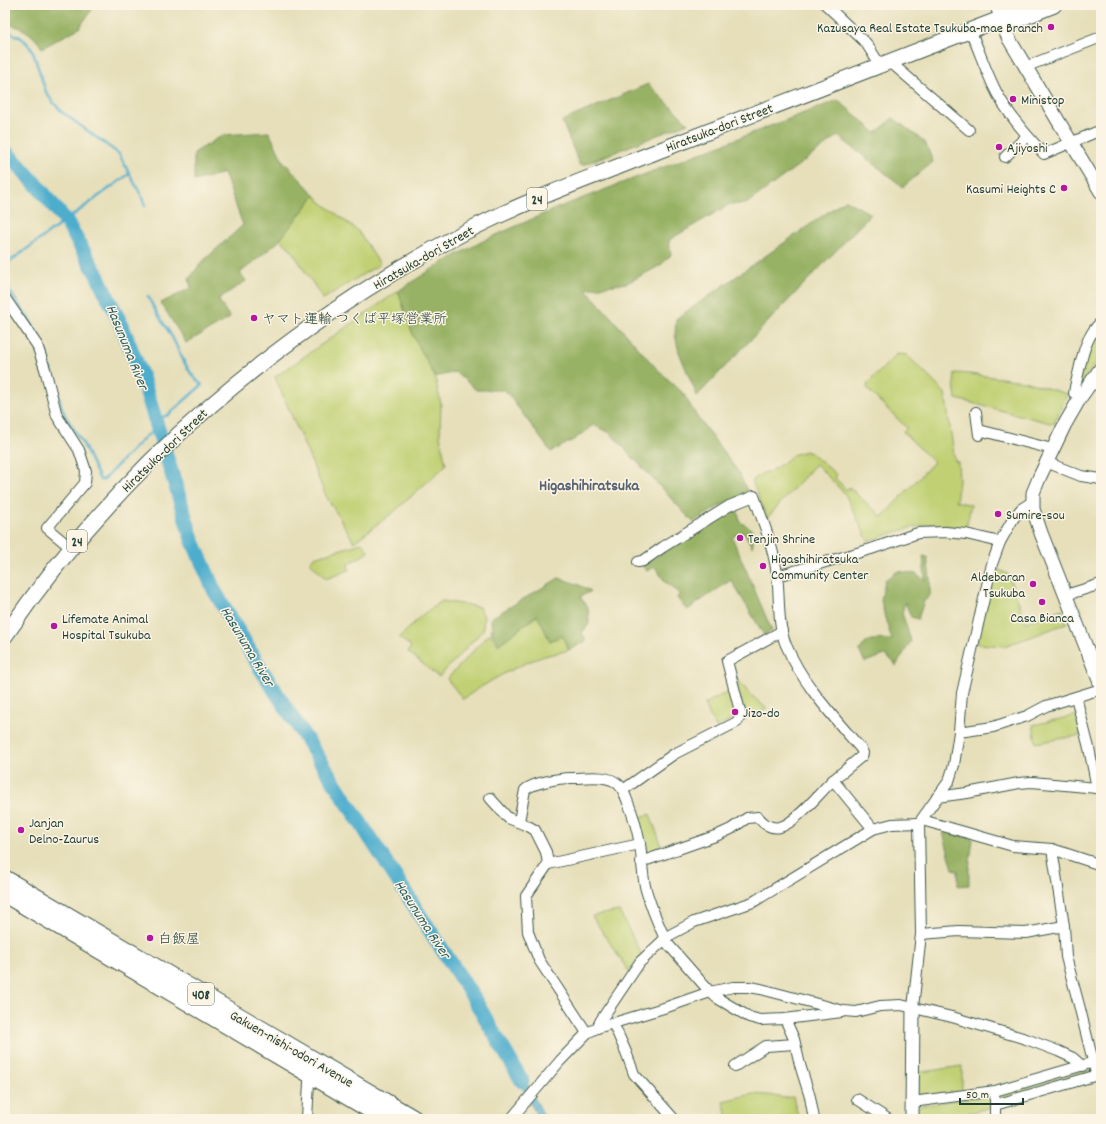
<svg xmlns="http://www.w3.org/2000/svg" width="1106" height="1124" viewBox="0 0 1106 1124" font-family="Dekko,'Klee One',sans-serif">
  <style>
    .green { fill: #c0d073; stroke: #708654 }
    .forest { fill: #98b265; stroke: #5c784c }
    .water { fill: #4eadcd; stroke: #367580 }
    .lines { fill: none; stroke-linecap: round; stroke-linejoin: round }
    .stream { stroke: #4eadcd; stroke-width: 2.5 }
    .river { stroke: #4eadcd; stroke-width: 15 }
    .street-casing { stroke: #3d5548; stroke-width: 12 }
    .secondary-casing { stroke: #3d5548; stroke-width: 15 }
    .primary-casing { stroke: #3d5548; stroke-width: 17 }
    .highway-casing { stroke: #3d5548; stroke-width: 19 }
    .street { stroke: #fff; stroke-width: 10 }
    .secondary { stroke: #fff; stroke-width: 13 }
    .primary { stroke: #fff; stroke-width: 15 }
    .highway { stroke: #fff; stroke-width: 17 }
    .poi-dot { fill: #b5179e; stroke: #fcf5e5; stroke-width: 1.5 }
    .labels { text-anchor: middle; stroke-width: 3; stroke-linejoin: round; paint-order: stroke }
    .shield { fill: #fcf5e5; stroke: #617469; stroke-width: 1 }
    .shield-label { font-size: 13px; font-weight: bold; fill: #1f3d34 }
    .poi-label { font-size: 14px; fill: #1f3d34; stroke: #fcf5e5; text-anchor: start }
    .street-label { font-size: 14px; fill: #1f3d34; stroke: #fcf5e5 }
    .water-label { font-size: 15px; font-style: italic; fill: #2d5f62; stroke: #fcf5e5 }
    .quarter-label { font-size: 16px; font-weight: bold; fill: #5a6572; stroke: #fcf5e5 }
  </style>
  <rect width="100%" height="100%" fill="#fcf5e5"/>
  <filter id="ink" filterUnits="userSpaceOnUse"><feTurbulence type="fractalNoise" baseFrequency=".025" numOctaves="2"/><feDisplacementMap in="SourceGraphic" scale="8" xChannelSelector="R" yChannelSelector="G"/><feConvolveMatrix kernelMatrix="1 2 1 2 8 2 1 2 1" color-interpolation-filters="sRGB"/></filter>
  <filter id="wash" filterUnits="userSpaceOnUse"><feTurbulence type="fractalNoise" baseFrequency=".012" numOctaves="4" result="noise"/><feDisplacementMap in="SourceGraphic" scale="16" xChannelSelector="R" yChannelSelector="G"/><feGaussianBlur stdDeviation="0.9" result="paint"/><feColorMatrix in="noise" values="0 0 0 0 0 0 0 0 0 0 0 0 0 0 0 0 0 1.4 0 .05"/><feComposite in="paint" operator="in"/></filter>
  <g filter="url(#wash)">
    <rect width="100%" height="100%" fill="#e6dfba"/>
    <g class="green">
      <polygon points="315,195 320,201 358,231 380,264 323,299 290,248 280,239"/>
      <polygon points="398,291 413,335 435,377 441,404 440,435 446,465 395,511 354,542 326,496 275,377"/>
      <polygon points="1101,325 1101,355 1077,389 1089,343"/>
      <path d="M897,354L907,355L945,393L955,461L958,462L959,481L956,501L971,505L966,529C957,528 949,526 941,525C916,523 892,534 868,541L845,494L816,464L767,518L752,481L763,473L771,471L787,460L792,455L806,451L811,453L837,475L835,478L847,490L849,487L882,517L934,462L903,432L907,428L870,392L867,387L868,383Z"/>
      <polygon points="955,373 970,374 1024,381 1067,394 1054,424 956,399 954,383"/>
      <polygon points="362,543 369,552 348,564 349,570 326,579 310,562 314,557"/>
      <polygon points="995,568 1008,574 1026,622 1062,609 1067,623 1031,637 1004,646 977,644"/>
      <polygon points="442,601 479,607 484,616 483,630 439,677 408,652 411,646 399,638 423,614"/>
      <path d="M538,615L550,641L562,636L569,650C558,653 546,655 536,659C510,669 486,683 463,699L447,679L490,633L498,645Z"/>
      <polygon points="736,677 748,692 767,709 744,719"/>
      <polygon points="732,690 738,716 716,728 704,704"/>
      <polygon points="1077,715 1082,735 1036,743 1033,725"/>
      <polygon points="650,814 663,850 649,856 646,842 642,843 637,818"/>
      <polygon points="619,911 642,955 629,972 592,916"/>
      <polygon points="962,1066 962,1091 921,1098 916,1094 916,1073"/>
      <polygon points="1087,1069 1089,1074 1000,1099 999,1097 1000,1094"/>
      <polygon points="753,1094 780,1096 781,1098 793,1097 799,1119 728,1119 723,1101"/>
      <polygon points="987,1095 991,1099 991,1107 949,1119 917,1119 916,1109 919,1106"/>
    </g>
    <g class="forest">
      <path d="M5,5H95L79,28L42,48C32,32 23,28 5,23Z"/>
      <polygon points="648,84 688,123 580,166 562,121"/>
      <polygon points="838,100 876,133 893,118 925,142 933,162 903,187 838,136 746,204 730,204 669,240 671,255 661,265 627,283 586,289 656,368 683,393 696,415 739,473 749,495 723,504 693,522 610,433 593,425 575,439 551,452 505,390 476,390 456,372 435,377 413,335 398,291 440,264 485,240 557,208"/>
      <polygon points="269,132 283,161 315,195 279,241 240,273 246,281 218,299 230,318 186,343 161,303 191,288 189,279 201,263 243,225 224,173 194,181 194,153 223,135"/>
      <polygon points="845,200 871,214 697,396 679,352 675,335 676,319"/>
      <path d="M737,506L740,522C754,530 756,531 752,547L744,532L732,537L772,631L764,635L731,580L687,610L677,598L680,593L666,583L655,567L647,571L642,566Z"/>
      <path d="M923,556L927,557L930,579V596L924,601L918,619L911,617L905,602L902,613L911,641L896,666L894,662L885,655L865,662L859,651C869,636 876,640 892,640L885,618L881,600L885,580L898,571L916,574L925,580Z"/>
      <polygon points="559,578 577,584 591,591 580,597 588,607 589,624 582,633 586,641 569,650 562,636 550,641 537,615 499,644 492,633 491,618"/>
      <polygon points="942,829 973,839 969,869 969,885 958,886 958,871 953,869"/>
    </g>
    <polygon class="water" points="515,1062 546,1119 539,1119 510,1065"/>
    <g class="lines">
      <g class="stream">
        <polyline points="5,31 20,37 28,44 33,52 46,92 52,101 62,112 119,154 141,195 145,206"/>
        <polyline points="5,265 129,174"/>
        <path d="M5,285C24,312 40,331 49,363"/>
        <path d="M148,296C154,311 164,323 172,337C181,354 186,372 202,385L168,415L155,420"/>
        <polyline points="51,368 61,405 66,417 83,444 100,480 103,480 146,436 154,431 158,430"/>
      </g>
      <polyline class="river" points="5,151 16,162 40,189 66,221 96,273 122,326 142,377 192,539 214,590 257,663 473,997 522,1081"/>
    </g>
  </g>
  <g filter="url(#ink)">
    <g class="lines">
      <g class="street-casing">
        <g id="street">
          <polyline points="826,5 866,43 880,65"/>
          <polyline points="995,5 1000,19"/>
          <path d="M970,30C980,52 987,75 998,95C1010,117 1027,136 1044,154L1101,130"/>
          <polyline points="889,61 969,130"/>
          <polyline points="1025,67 1101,37"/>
          <polyline points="1005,157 1027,136"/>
          <polyline points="5,298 37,345 45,369 57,416 79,450 86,471 85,483 47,528 71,548"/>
          <polyline points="1091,382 1101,387"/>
          <path d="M1080,398L1074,393L1075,387C1081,365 1083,338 1101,322"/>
          <polyline points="976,412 979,435"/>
          <polyline points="979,430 1052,449"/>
          <polyline points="1046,462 1081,476 1101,479"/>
          <path d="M638,562L643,561L663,547L729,506L754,496C763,522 774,548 777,575C780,597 777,624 786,645C803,685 833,716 861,749L863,753L862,756C852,764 843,772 833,780C821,791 795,824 780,827C770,829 764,824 758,817L747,818L731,829L718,835L641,862"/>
          <polyline points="777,576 871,549 918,533 945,532 966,534 1000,542"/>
          <polyline points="1066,595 1101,584"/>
          <polyline points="1076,697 1089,748 1097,788"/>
          <polyline points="959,732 993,727 1027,716 1046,706 1101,689"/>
          <polyline points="833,780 873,829"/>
          <polyline points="623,790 674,754 737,722 741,715 727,661 782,631"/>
          <polyline points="937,797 967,793 1019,783 1032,782 1097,788 1101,790"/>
          <polyline points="490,798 508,818 528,826 535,830 546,852 548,864"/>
          <polyline points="922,820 1013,846 1052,849 1101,865"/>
          <path d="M519,821L525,790C532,783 560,778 571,778C585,778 607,774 618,784C623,788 625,795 627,800C633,814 637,829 640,844C642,858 642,872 645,886C649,902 660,928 667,943L710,992L717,998L749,1017L760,1020L785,1019L842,1012"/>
          <polyline points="1052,849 1064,926 1066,957 1079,1005 1097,1077"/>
          <polyline points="921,934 959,931 1026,933 1064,926"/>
          <polyline points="913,1008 921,934 919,823 949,781 954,765 959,732 962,693 992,564 1000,542 1013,519 1021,509 1032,502"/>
          <polyline points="785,1019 794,1039 800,1065 810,1097 814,1119"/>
          <polyline points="613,1023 626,1052 634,1074 674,1119"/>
          <polyline points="597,1028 601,1020 640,962 668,936 694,922 753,902 873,829 892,824 919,823"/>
          <polyline points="587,1033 539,960 528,932 526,896 548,864 640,844"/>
          <polyline points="735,1066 766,1046 795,1044"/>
          <polyline points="857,1099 888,1119"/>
          <polyline points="995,1099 995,1119"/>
          <polyline points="912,1102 995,1091 1101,1060"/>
          <polyline points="995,1105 1101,1074"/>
          <polyline points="307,1119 309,1082 312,1076"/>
          <polyline points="511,1119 560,1061 587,1033 597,1028 667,1007 710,992 733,987 749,987 761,989 844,1011 856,1012 880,1006 901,1005 952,1017 1026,1039 1058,1051 1073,1058 1082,1066"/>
        </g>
      </g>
      <g class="secondary-casing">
        <g id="secondary">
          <polyline points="1000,19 1009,39 1101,192"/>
          <polyline points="1101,368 1080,398 1065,424 1040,476 1033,493 1033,509 1041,533 1101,685"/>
          <polyline points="912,1119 913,1008"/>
        </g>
      </g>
      <g class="primary-casing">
        <g id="primary">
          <polyline points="1000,19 1014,21 1054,5"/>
          <path d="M5,636C121,465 283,328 465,232C527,200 593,177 658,151C772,106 886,62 1000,19L1010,11L1024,5"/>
        </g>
      </g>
      <g class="highway-casing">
        <g id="highway">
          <polyline points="5,879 414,1119"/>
          <polyline points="5,894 386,1119"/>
        </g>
      </g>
      <use href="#street" class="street"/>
      <use href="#secondary" class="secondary"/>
      <use href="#primary" class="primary"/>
      <use href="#highway" class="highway"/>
    </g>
  </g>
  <g class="poi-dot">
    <circle cx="1051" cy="27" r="4"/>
    <circle cx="1013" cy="99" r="4"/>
    <circle cx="999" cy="147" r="4"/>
    <circle cx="1064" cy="188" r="4"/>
    <circle cx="254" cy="318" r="4"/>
    <circle cx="998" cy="514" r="4"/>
    <circle cx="740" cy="538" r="4"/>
    <circle cx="763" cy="566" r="4"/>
    <circle cx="1033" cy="584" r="4"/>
    <circle cx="1042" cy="602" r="4"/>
    <circle cx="54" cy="626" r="4"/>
    <circle cx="735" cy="712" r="4"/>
    <circle cx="21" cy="830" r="4"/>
    <circle cx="150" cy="938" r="4"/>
  </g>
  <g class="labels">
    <g class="shield">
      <rect x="527" y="188" width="20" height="22" rx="3"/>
      <rect x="67" y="530" width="20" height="22" rx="3"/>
      <rect x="188" y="983" width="26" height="22" rx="3"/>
    </g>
    <g class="shield-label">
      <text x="537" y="204">24</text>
      <text x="77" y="546">24</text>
      <text x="201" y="999">408</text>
    </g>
    <g class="poi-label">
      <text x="1043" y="32" text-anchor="end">Kazusaya Real Estate Tsukuba-mae Branch</text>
      <text x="1021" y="104">Ministop</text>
      <text x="1007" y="152">Ajiyoshi</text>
      <text x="1056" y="193" text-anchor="end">Kasumi Heights C</text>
      <text x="262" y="323">ヤマト運輸 つくば平塚営業所</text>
      <text x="1006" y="519">Sumire-sou</text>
      <text x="748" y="543">Tenjin Shrine</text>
      <text x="771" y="563">Higashihiratsuka<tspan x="771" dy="16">Community Center</tspan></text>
      <text x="1025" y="581" text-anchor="end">Aldebaran<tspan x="1025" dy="16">Tsukuba</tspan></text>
      <text x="1042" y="622" text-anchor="middle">Casa Bianca</text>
      <text x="62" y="623">Lifemate Animal<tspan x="62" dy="16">Hospital Tsukuba</tspan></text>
      <text x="743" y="717">Jizo-do</text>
      <text x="29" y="827">Janjan<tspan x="29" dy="16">Delno-Zaurus</tspan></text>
      <text x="158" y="943">白飯屋</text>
    </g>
    <g class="street-label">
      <text transform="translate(719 127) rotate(-21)" y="5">Hiratsuka-dori Street</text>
      <text transform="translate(423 257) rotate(-30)" y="5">Hiratsuka-dori Street</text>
      <text transform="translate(164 450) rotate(-44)" y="5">Hiratsuka-dori Street</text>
      <text transform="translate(292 1048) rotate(30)" y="5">Gakuen-nishi-odori Avenue</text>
    </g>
    <g class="water-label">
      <text transform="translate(128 347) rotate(68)" y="5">Hasunuma River</text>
      <text transform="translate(248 646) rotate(59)" y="5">Hasunuma River</text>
      <text transform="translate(423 919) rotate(57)" y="5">Hasunuma River</text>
    </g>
    <g class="quarter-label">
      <text x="589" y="490">Higashihiratsuka</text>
    </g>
  </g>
  <rect width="1106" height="1124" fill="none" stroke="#fcf5e5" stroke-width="20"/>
  <path d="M960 1098v6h63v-6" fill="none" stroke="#1f3d34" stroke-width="2"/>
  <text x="966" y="1098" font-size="12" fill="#1f3d34" stroke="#fcf5e5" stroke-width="3" paint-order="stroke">50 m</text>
</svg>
